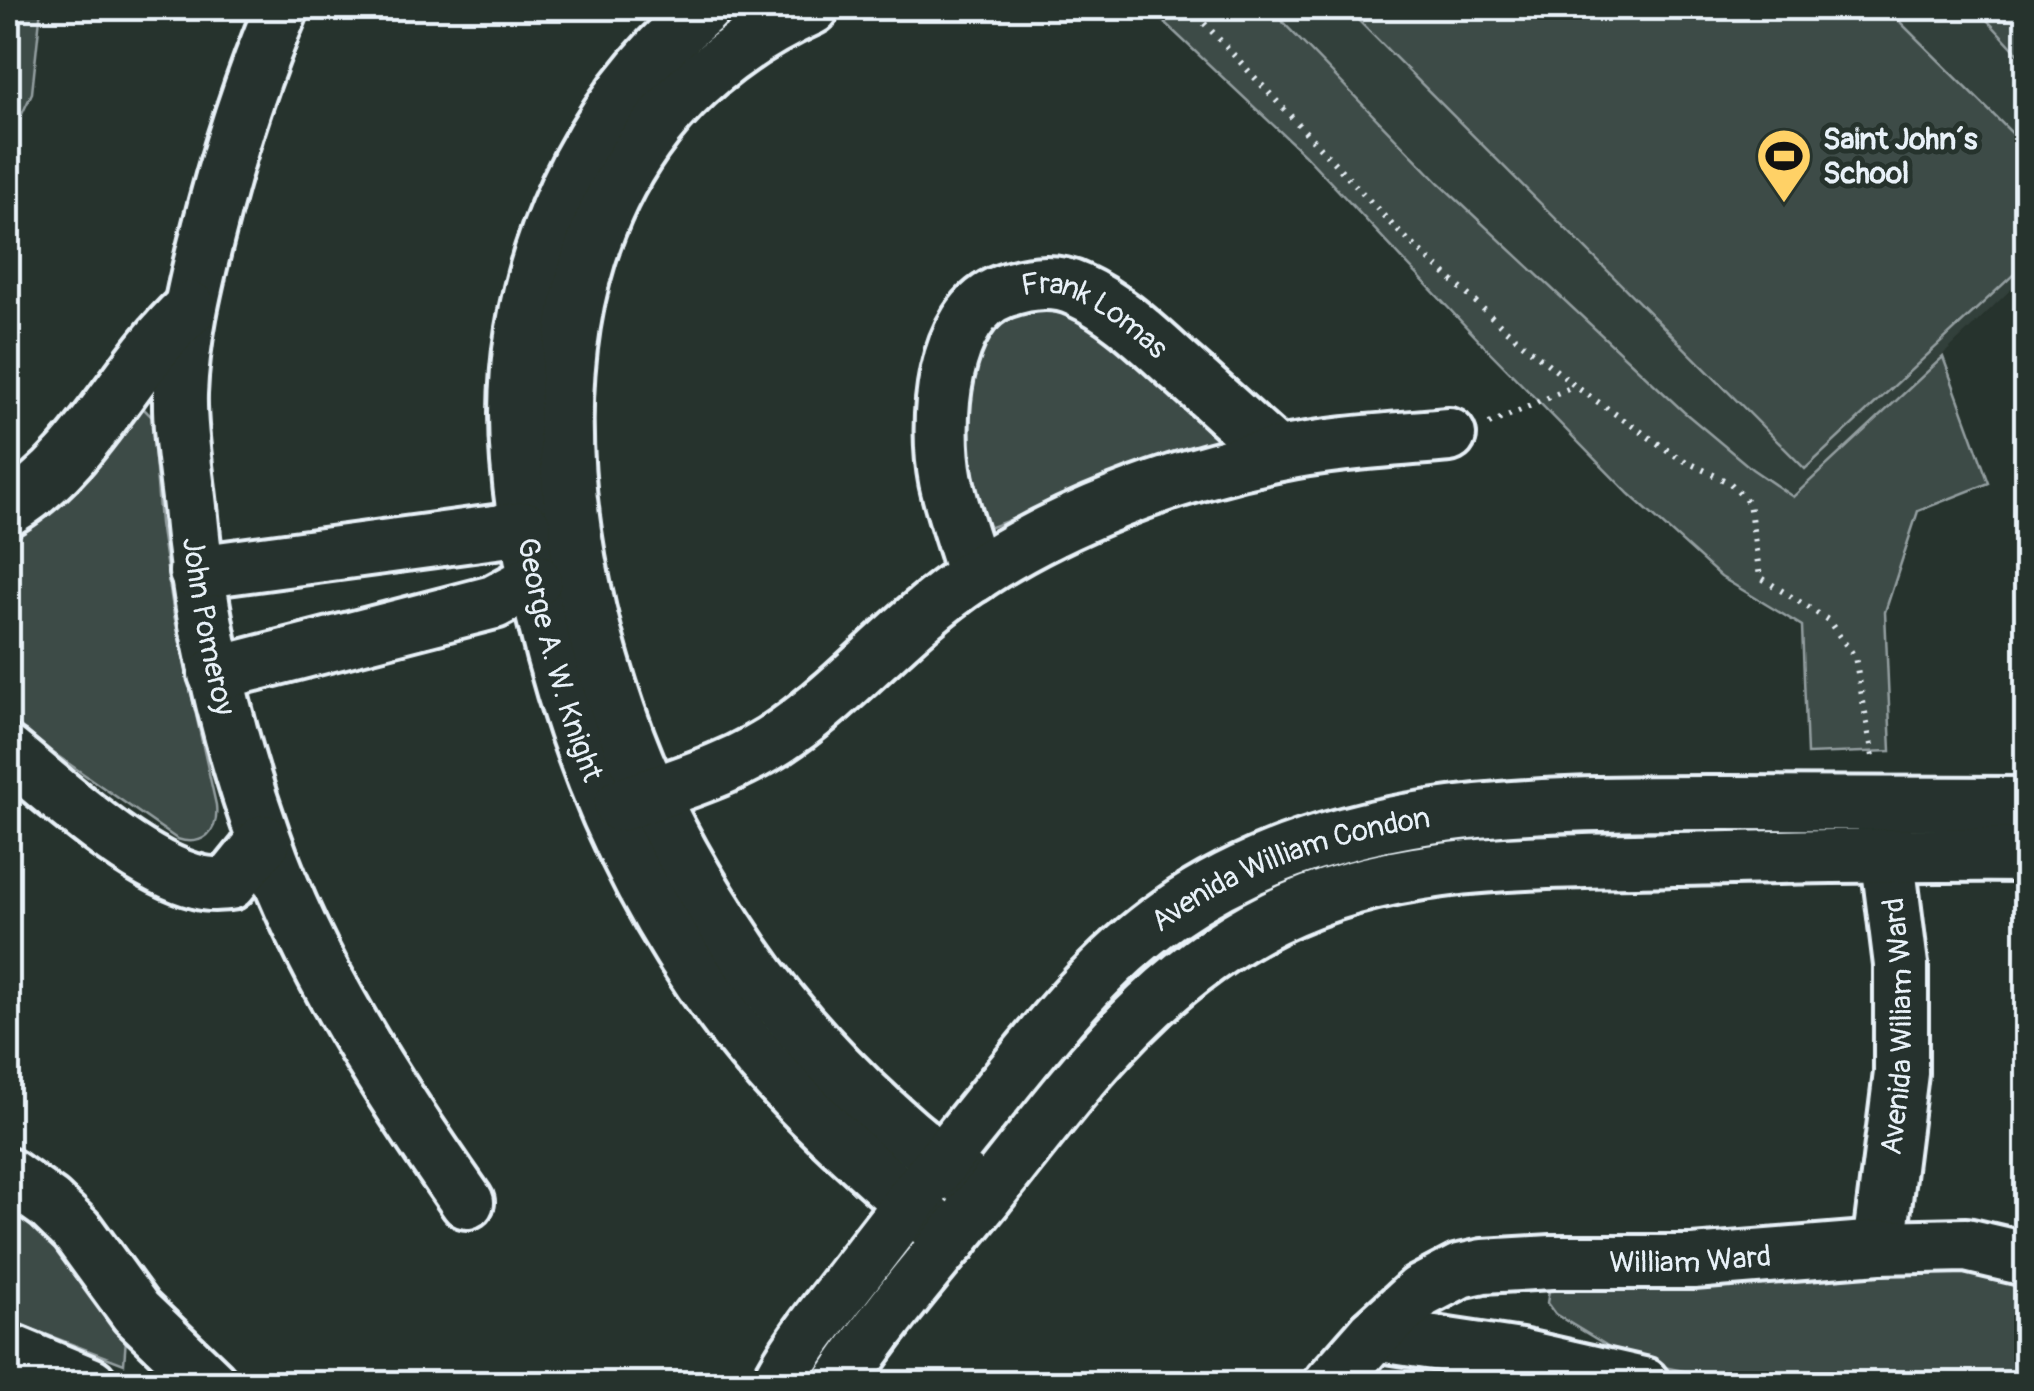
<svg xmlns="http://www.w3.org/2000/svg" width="2034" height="1391" viewBox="0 0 2034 1391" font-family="Pangolin,sans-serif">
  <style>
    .built { fill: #333f3a }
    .green { fill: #3e4b47; stroke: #939ea0; stroke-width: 2.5 }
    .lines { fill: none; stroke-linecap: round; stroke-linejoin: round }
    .minor-casing { stroke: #e8f1f8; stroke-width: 60 }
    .path { stroke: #e8f1f8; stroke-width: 6; stroke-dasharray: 2.5 8; stroke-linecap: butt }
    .minor { stroke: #26332d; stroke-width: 52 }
    .labels { text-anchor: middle; stroke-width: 10; stroke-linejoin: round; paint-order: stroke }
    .poi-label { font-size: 30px; font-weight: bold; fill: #e8f1f8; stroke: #26332d; text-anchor: start }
    .street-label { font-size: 30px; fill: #e8f1f8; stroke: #26332d }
  </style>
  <rect width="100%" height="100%" fill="#26332d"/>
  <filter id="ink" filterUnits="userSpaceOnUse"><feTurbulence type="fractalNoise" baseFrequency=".01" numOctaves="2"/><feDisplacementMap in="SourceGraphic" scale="20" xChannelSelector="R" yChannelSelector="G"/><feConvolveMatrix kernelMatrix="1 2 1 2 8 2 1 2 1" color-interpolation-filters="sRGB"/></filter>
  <g filter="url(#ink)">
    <polygon class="built" points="1269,8 2026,8 2026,275 1794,498 1752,469 1684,412 1439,183"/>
    <g class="green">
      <polygon points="8,8 41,8 32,93 8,144"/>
      <polygon points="1149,8 1269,8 1439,183 1684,412 1752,469 1793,497 1943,357 1989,483 1918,511 1885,612 1891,751 1807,754 1802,626 1721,577 1629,494 1487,349 1304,154"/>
      <polygon points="1346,8 1886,8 2026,147 2026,263 1805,469"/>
      <polygon points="1976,8 2026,8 2026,62"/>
      <polygon points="1035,290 1081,312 1231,438 980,531 957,364"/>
      <path d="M135,407L144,409L152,417L160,523L174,615L216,805C219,832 203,847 177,839L52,752L8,716V532Z"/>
      <polygon points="8,1202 48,1239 126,1338 124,1364 8,1320"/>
      <polygon points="1964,1264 2026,1285 2026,1383 1747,1384 1649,1364 1616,1351 1555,1314 1547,1303 1550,1284"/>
    </g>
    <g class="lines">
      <g class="minor-casing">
        <g id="minor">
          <path id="s1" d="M282,8C249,85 227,156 207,237C194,289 182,341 180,394C179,431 186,470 190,507C200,621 226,732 264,839C308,966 390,1092 467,1202"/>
          <path id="s2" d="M704,8C586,106 517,258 516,413C516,481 528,548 543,614C578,764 637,900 731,1023C795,1106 873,1171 951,1240"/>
          <path d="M812,8C517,141 531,479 628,739C656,813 698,886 742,951C808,1048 892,1127 986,1196"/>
          <path d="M8,509C88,461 123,370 190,308"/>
          <polyline points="196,572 525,528"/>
          <path id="s3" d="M974,576C965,544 953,513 946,481C935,425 941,313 1004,291C1027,283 1055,279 1078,290C1115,307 1145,336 1175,363C1209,393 1242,424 1276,454"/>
          <polyline points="215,674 494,602 535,580"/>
          <path d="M8,753C58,794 137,867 199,882C209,885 220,884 230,883L264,841"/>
          <path d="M620,805C677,785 737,768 787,732C853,685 905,621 973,576C1062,517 1172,476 1275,455C1332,443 1392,440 1449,435"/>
          <polyline points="8,1175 49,1204 77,1231 136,1312 211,1384"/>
          <path id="s4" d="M1879,1247L1901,1073V965L1883,820"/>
          <polyline points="1374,1334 1520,1356 1643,1384"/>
          <polyline points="8,1350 90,1384"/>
          <path id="s5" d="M778,1384C796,1348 823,1316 847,1284C887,1232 927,1180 968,1129C1029,1054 1089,970 1169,914C1330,801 1535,803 1724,803C1825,803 1926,804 2026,804"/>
          <path d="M840,1384C882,1319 935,1259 984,1199C1069,1093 1147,980 1273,918C1395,857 1539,863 1672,859C1790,857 1908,854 2026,855"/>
          <path id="s6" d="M1330,1384L1374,1334L1420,1292L1460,1271L1483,1266L1552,1262H1693L1879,1247L1966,1245L2026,1259"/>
        </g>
      </g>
      <g class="path">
        <polyline points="1190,8 1395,228 1504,328 1575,386 1679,458 1730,483 1749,503 1760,577 1828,620 1855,657 1874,762"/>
        <polyline points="1489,424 1575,386"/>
      </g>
      <use href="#minor" class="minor"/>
    </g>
  </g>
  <defs>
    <g id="stadium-pin" transform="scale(2.875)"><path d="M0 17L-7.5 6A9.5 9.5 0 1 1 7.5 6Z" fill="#ffd166" stroke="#26332d"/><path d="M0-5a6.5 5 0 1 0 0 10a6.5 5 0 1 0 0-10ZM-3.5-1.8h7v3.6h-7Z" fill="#111"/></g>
  </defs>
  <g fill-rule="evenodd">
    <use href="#stadium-pin" x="1784" y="156"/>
  </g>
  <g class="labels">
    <g class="poi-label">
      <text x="1823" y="149">Saint John´s<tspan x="1823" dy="34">School</tspan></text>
    </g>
    <g class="street-label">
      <text dy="10" stroke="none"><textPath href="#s3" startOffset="412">Frank Lomas</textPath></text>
      <text dy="10" stroke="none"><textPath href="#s1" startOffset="635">John Pomeroy</textPath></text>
      <text dy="10" stroke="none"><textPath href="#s2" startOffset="712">George A. W. Knight</textPath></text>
      <text dy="10" stroke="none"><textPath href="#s5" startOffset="745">Avenida William Condon</textPath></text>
      <text dy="10" stroke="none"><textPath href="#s4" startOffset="222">Avenida Wiliam Ward</textPath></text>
      <text dy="10" stroke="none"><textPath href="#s6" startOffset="405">William Ward</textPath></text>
    </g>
  </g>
  <rect width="2034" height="1391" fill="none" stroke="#26332d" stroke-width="40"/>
  <rect x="20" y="20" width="1994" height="1351" fill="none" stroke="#e8f1f8" stroke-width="4" filter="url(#ink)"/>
</svg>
